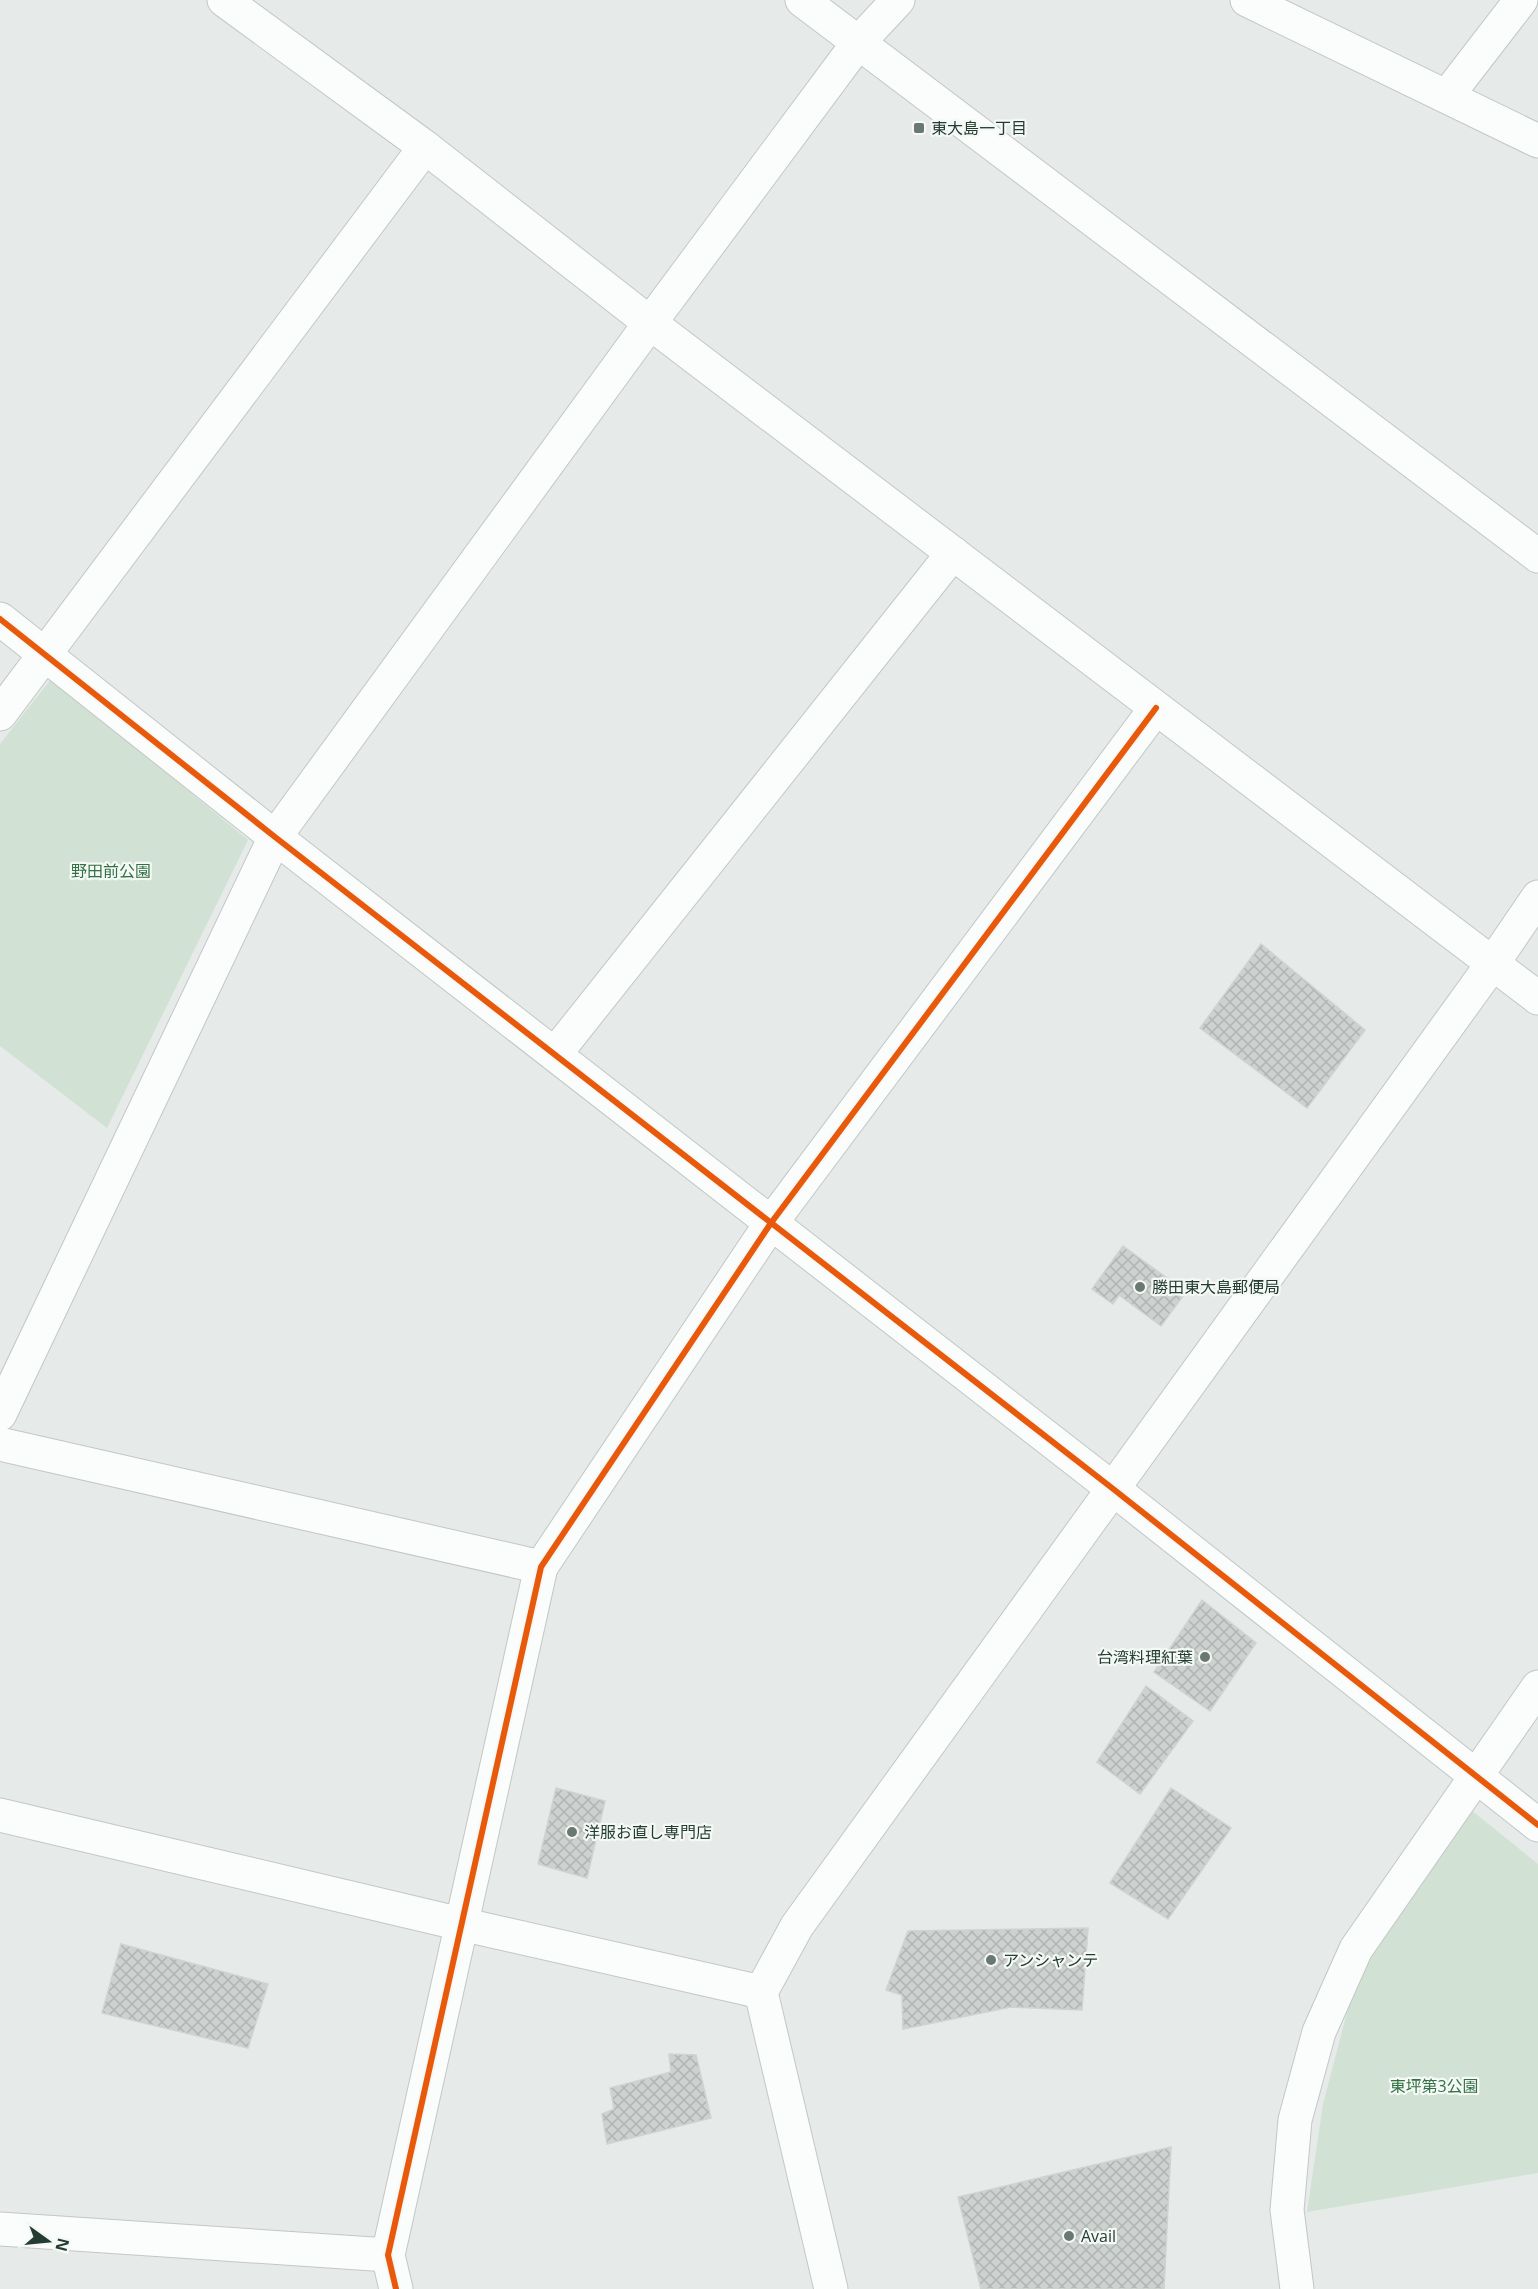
<svg xmlns="http://www.w3.org/2000/svg" width="1538" height="2289" viewBox="0 0 1538 2289" font-family="'Open Sans','Noto Sans JP',sans-serif">
  <style>
    .green { fill: #d1e2d4 }
    .building { fill: url(#building-cross-hatch); stroke: #cfd3d1; stroke-width: 1.5 }
    .lines { fill: none; stroke-linecap: round; stroke-linejoin: round }
    .minor-casing { stroke: #c3c7c5; stroke-width: 35 }
    .tertiary-casing { stroke: #c3c7c5; stroke-width: 35 }
    .minor { stroke: #fbfcfc; stroke-width: 33 }
    .tertiary { stroke: #fbfcfc; stroke-width: 33 }
    .cycleway-casing { stroke: #f4f9f6; stroke-width: 10 }
    .cycleway { stroke: #e8590c; stroke-width: 6 }
    .poi-dot { fill: #697972; stroke: #f4f9f6; stroke-width: 2 }
    .labels { text-anchor: middle; stroke-width: 4.5; stroke-linejoin: round; paint-order: stroke }
    .poi-label { font-size: 16px; fill: #253c33; stroke: #f4f9f6; text-anchor: start }
    .park-label { font-size: 16px; fill: #337043; stroke: #f4f9f6 }
  </style>
  <defs>
    <pattern id="building-cross-hatch" width="8" height="8" patternUnits="userSpaceOnUse" patternTransform="scale(1.5)"><rect width="8" height="8" fill="#cdd1cf"/><path d="M0 0l8 8M0 8l8-8" fill="none" stroke="#b0b4b2"/></pattern>
  </defs>
  <rect width="100%" height="100%" fill="#e6eae8"/>
  <g class="green">
    <polygon points="52,678 248,840 107,1128 0,1046 0,744"/>
    <polygon points="1471,1810 1538,1864 1538,2173 1307,2212 1323,2104 1354,1986 1406,1901"/>
  </g>
  <g class="building">
    <polygon points="1261,944 1365,1030 1307,1108 1200,1028"/>
    <polygon points="1123,1246 1186,1292 1161,1326 1119,1295 1113,1304 1092,1289"/>
    <polygon points="1202,1600 1256,1643 1210,1711 1154,1672"/>
    <polygon points="1146,1686 1193,1721 1140,1794 1097,1762"/>
    <polygon points="556,1788 605,1801 587,1878 538,1864"/>
    <polygon points="1171,1788 1231,1828 1168,1919 1110,1883"/>
    <polygon points="1088,1928 1082,2010 1011,2007 903,2029 902,1995 886,1990 908,1931"/>
    <polygon points="121,1944 268,1984 248,2048 102,2013"/>
    <polygon points="669,2054 696,2055 711,2118 607,2144 602,2114 614,2109 610,2088 671,2072"/>
    <polygon points="1171,2147 1164,2289 981,2289 958,2197"/>
  </g>
  <g class="lines">
    <g class="minor-casing">
      <g id="minor">
        <polyline points="224,0 425,147 650,323 1538,998"/>
        <polyline points="1247,0 1538,141"/>
        <polyline points="1447,96 1521,0"/>
        <polyline points="0,619 275,837 1112,1488 1538,1825"/>
        <polyline points="0,714 425,147"/>
        <polyline points="555,1054 953,553"/>
        <polyline points="0,1414 275,837 650,323 858,43 898,0"/>
        <polyline points="0,1444 541,1567"/>
        <polyline points="0,2229 388,2255"/>
        <polyline points="396,2289 388,2255 541,1567 771,1223 1156,708"/>
        <polyline points="1297,2289 1287,2210 1295,2120 1319,2032 1356,1949 1538,1687"/>
      </g>
    </g>
    <g class="tertiary-casing">
      <g id="tertiary">
        <polyline points="802,0 1538,556"/>
        <polyline points="0,1815 461,1924 761,1992"/>
        <polyline points="831,2289 761,1992 797,1926 1493,963 1538,897"/>
      </g>
    </g>
    <use href="#minor" class="minor"/>
    <use href="#tertiary" class="tertiary"/>
    <g class="cycleway-casing">
      <g id="cycleway">
        <polyline points="0,619 275,837 1112,1488 1538,1825"/>
        <polyline points="396,2289 388,2255 541,1567 771,1223 1156,708"/>
      </g>
    </g>
    <use href="#cycleway" class="cycleway"/>
  </g>
  <g class="poi-dot">
    <rect x="913" y="122" width="12" height="12" rx="3"/>
    <circle cx="1140" cy="1287" r="6"/>
    <circle cx="1205" cy="1657" r="6"/>
    <circle cx="572" cy="1832" r="6"/>
    <circle cx="991" cy="1960" r="6"/>
    <circle cx="1069" cy="2236" r="6"/>
  </g>
  <g class="labels">
    <g class="poi-label">
      <text x="931" y="134">東大島一丁目</text>
      <text x="1152" y="1293">勝田東大島郵便局</text>
      <text x="1193" y="1663" text-anchor="end">台湾料理紅葉</text>
      <text x="584" y="1838">洋服お直し専門店</text>
      <text x="1003" y="1966">アンシャンテ</text>
      <text x="1081" y="2242">Avail</text>
    </g>
    <g class="park-label">
      <text x="111" y="877">野田前公園</text>
      <text x="1434" y="2092">東坪第3公園</text>
    </g>
  </g>
  <g transform="translate(48 2241) rotate(105)" stroke="#f4f9f6" stroke-width="4.5" paint-order="stroke">
  <path d="M0-4.5L10 22L0 15L-10 22Z" fill="#253c33"/>
  <text y="-9" font-size="16" font-weight="bold" text-anchor="middle" fill="#253c33">N</text>
  </g>
</svg>
